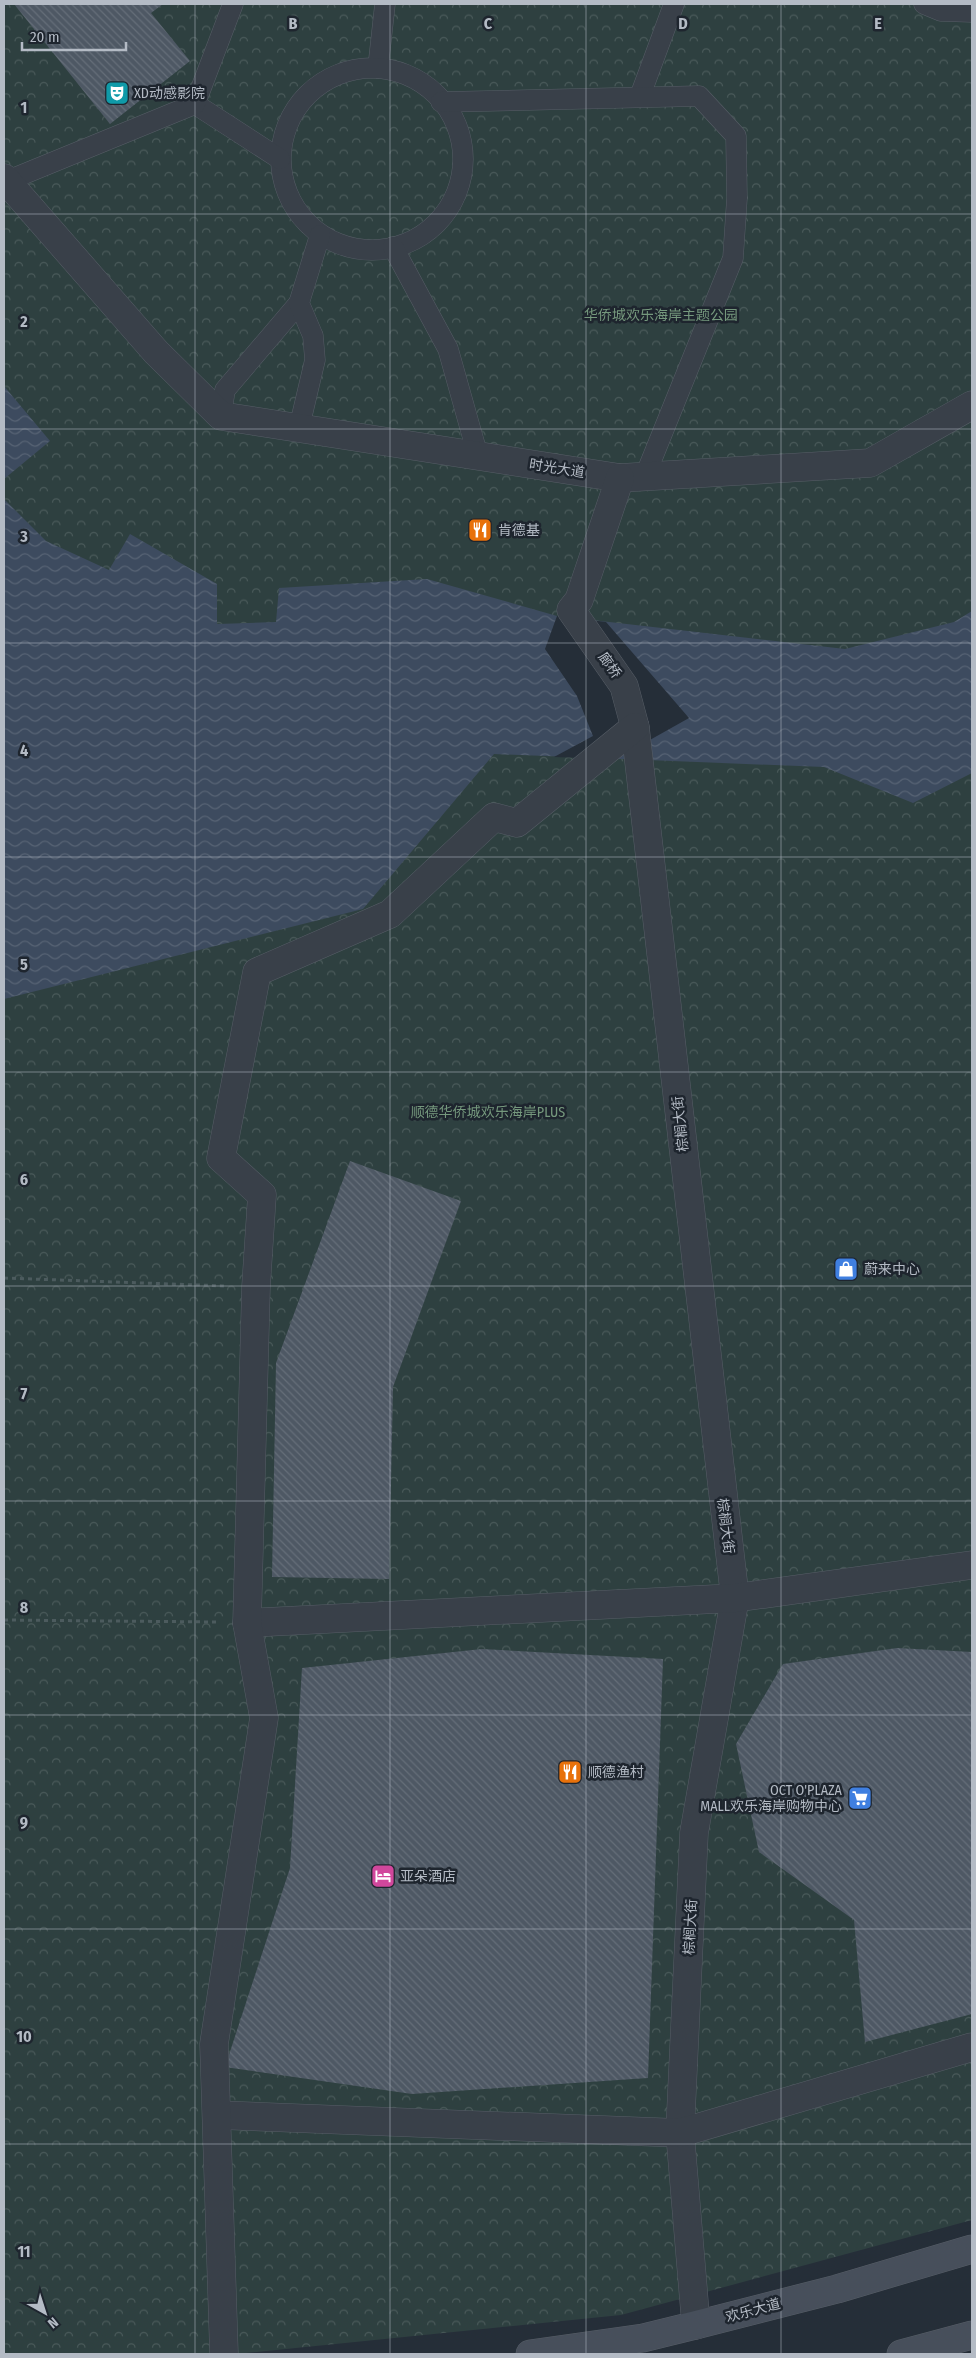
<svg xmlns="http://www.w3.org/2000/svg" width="976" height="2358" viewBox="0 0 976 2358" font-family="'Fira Sans Condensed','Noto Sans SC',sans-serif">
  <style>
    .park { fill: url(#park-crowns) }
    .water { fill: url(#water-waves) }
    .pier { fill: #252e38 }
    .building { fill: url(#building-back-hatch) }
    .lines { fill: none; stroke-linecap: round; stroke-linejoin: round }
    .lane-casing { stroke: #575e67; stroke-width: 21 }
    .street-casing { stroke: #575e67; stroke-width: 29 }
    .secondary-casing { stroke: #575e67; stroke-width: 29 }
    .path { stroke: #4c5b5e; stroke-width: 3; stroke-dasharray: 4 4; stroke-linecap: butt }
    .lane { stroke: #394049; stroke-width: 20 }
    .street { stroke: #394049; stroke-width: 28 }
    .secondary { stroke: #474f5b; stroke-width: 28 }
    .grid { fill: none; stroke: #b4bbc5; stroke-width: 1; stroke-opacity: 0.55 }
    .labels { text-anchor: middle; stroke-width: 5; stroke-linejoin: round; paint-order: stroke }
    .poi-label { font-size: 14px; fill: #b4bbc5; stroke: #1e252e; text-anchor: start }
    .park-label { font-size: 14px; fill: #75987d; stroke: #1e252e }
    .street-label { font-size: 14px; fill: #b4bbc5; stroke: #1e252e }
    .grid-label { font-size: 16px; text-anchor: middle; font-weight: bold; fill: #b4bbc5; stroke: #1e252e; stroke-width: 5; stroke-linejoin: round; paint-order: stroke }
  </style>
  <defs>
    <pattern id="park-crowns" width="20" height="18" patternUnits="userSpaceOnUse" patternTransform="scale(1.25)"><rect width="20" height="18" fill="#2e4040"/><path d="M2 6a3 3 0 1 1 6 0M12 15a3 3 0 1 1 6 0" fill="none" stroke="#4a5a5a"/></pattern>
    <pattern id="water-waves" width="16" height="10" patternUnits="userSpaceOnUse" patternTransform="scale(1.25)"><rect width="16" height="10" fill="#3d4b5f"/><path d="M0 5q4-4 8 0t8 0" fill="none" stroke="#576374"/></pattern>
    <pattern id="building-back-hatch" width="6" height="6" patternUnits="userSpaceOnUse" patternTransform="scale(1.25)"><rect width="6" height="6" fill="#4e5864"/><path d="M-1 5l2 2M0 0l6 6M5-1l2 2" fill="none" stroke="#656e79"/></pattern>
  </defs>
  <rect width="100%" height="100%" fill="#252e38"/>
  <polygon class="park" points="4,4 972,4 972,2220 621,2315 236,2354 4,2354"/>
  <g class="water">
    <polygon points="4,386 50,441 4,479"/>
    <polygon points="4,499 46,541 109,570 130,534 217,584 217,624 276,622 279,588 427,579 557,616 845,649 954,622 972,611 972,773 913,803 824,767 494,754 363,909 4,999"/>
  </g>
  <polygon class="pier" points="557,616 606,622 689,718 616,759 554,757 593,736 577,696 545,649"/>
  <g class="building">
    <polygon points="14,4 163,4 151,13 190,61 110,124"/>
    <polygon points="350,1161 461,1201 393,1387 389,1579 272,1577 276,1363"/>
    <polygon points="897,1648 972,1652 972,2014 865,2042 854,1920 759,1852 736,1744 783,1664"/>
    <polygon points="482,1649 663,1659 648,2078 412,2094 225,2067 290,1868 302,1668"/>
  </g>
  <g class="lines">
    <g class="lane-casing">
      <g id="lane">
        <polyline points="924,4 941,11 972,12"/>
        <polyline points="378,68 385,4"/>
        <circle cx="372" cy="159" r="91"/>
        <polyline points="640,96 674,4"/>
        <polyline points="441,102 699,96 736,136 737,198 733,258 645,476"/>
        <polyline points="195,104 280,159"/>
        <polyline points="7,181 195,104 233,4"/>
        <polyline points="393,247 448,349 478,456"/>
        <polyline points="221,416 225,390 299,303"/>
        <polyline points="299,428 315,360 313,336 299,303 320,235"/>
      </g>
    </g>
    <g class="street-casing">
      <g id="street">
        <polyline points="4,178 156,352 221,416 620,478 870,463 972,405"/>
        <polyline points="620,478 579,600 571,610 624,686 635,727 735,1598 694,1833 680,2133 696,2325"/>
        <polyline points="247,1623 735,1598 972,1565"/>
        <polyline points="217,2115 680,2133 972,2047"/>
        <polyline points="224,2354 214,2044 264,1718 247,1623 256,1287 262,1195 221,1158 257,972 390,914 494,817 517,823 635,727"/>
      </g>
    </g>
    <g class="secondary-casing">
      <g id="secondary">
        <polyline points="530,2354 643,2338 696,2325 837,2289 972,2249"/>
        <polyline points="901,2354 972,2335"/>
      </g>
    </g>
    <g class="path">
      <polyline points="4,1278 226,1286"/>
      <polyline points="4,1620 216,1622"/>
    </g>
    <use href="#lane" class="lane"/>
    <use href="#street" class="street"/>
    <use href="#secondary" class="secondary"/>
  </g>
  <path class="grid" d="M195,4V2354M390,4V2354M586,4V2354M781,4V2354M4,214H972M4,429H972M4,643H972M4,857H972M4,1072H972M4,1286H972M4,1501H972M4,1715H972M4,1929H972M4,2144H972"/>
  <defs>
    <g id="theatre-square" transform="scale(1.25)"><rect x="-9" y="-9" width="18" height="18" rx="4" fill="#0f9aa8" stroke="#1e252e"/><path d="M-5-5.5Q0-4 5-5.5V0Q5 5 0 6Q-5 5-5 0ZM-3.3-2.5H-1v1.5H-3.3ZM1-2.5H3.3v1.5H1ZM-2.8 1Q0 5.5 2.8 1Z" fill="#fff"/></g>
    <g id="restaurant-square" transform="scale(1.25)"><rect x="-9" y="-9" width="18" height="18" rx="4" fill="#e8710a" stroke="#1e252e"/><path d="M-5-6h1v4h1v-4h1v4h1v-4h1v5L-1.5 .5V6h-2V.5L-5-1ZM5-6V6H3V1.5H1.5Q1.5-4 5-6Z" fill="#fff"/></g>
    <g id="shop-square" transform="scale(1.25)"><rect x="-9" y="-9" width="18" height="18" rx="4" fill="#3f7fe0" stroke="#1e252e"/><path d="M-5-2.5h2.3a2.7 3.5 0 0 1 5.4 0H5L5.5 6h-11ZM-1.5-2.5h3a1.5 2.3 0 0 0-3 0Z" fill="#fff"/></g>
    <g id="supermarket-square" transform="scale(1.25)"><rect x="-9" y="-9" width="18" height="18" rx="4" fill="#3f7fe0" stroke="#1e252e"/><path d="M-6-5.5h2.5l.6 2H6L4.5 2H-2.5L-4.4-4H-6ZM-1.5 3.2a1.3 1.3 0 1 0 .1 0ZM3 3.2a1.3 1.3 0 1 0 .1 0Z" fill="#fff"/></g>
    <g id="hotel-square" transform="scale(1.25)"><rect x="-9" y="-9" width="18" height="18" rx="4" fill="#d1479c" stroke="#1e252e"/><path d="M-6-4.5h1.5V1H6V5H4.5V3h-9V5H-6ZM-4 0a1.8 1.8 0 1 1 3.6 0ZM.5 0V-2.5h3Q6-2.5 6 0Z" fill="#fff"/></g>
  </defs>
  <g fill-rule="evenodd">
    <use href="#theatre-square" x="117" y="93"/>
    <use href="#restaurant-square" x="480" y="530"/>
    <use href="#shop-square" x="846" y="1269"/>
    <use href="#restaurant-square" x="570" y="1772"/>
    <use href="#supermarket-square" x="860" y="1798"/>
    <use href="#hotel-square" x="383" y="1876"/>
  </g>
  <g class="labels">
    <g class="poi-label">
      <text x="134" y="98">XD动感影院</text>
      <text x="498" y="535">肯德基</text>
      <text x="864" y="1274">蔚来中心</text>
      <text x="588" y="1777">顺德渔村</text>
      <text x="842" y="1795" text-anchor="end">OCT O'PLAZA<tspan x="842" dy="16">MALL欢乐海岸购物中心</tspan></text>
      <text x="400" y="1881">亚朵酒店</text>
    </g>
    <g class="park-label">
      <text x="661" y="320">华侨城欢乐海岸主题公园</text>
      <text x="488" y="1117">顺德华侨城欢乐海岸PLUS</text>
    </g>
    <g class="street-label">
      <text transform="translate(557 468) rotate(9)" y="5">时光大道</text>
      <text transform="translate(610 665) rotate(55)" y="5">廊桥</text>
      <text transform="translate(680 1124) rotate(-96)" y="5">棕榈大街</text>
      <text transform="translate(726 1526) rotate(83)" y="5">棕榈大街</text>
      <text transform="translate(690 1927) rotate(-87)" y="5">棕榈大街</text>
      <text transform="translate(753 2310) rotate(-15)" y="5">欢乐大道</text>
    </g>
  </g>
  <g class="grid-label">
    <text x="293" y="29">B</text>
    <text x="488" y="29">C</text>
    <text x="683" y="29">D</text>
    <text x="878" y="29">E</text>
    <text x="24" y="113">1</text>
    <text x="24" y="327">2</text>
    <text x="24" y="542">3</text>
    <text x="24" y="756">4</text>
    <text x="24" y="970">5</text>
    <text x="24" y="1185">6</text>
    <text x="24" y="1399">7</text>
    <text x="24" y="1613">8</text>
    <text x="24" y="1828">9</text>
    <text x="24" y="2042">10</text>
    <text x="24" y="2257">11</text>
  </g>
  <rect width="976" height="2358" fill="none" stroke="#b4bbc5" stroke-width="10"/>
  <g transform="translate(45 2313) rotate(141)" stroke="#1e252e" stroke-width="4" paint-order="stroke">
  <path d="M0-4L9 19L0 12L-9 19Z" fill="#b4bbc5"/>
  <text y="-8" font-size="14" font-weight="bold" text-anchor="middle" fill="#b4bbc5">N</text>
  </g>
  <path d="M22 42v8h104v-8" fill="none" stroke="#b4bbc5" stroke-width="2.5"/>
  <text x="30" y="42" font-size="15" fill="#b4bbc5" stroke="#1e252e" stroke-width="4" paint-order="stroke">20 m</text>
</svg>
